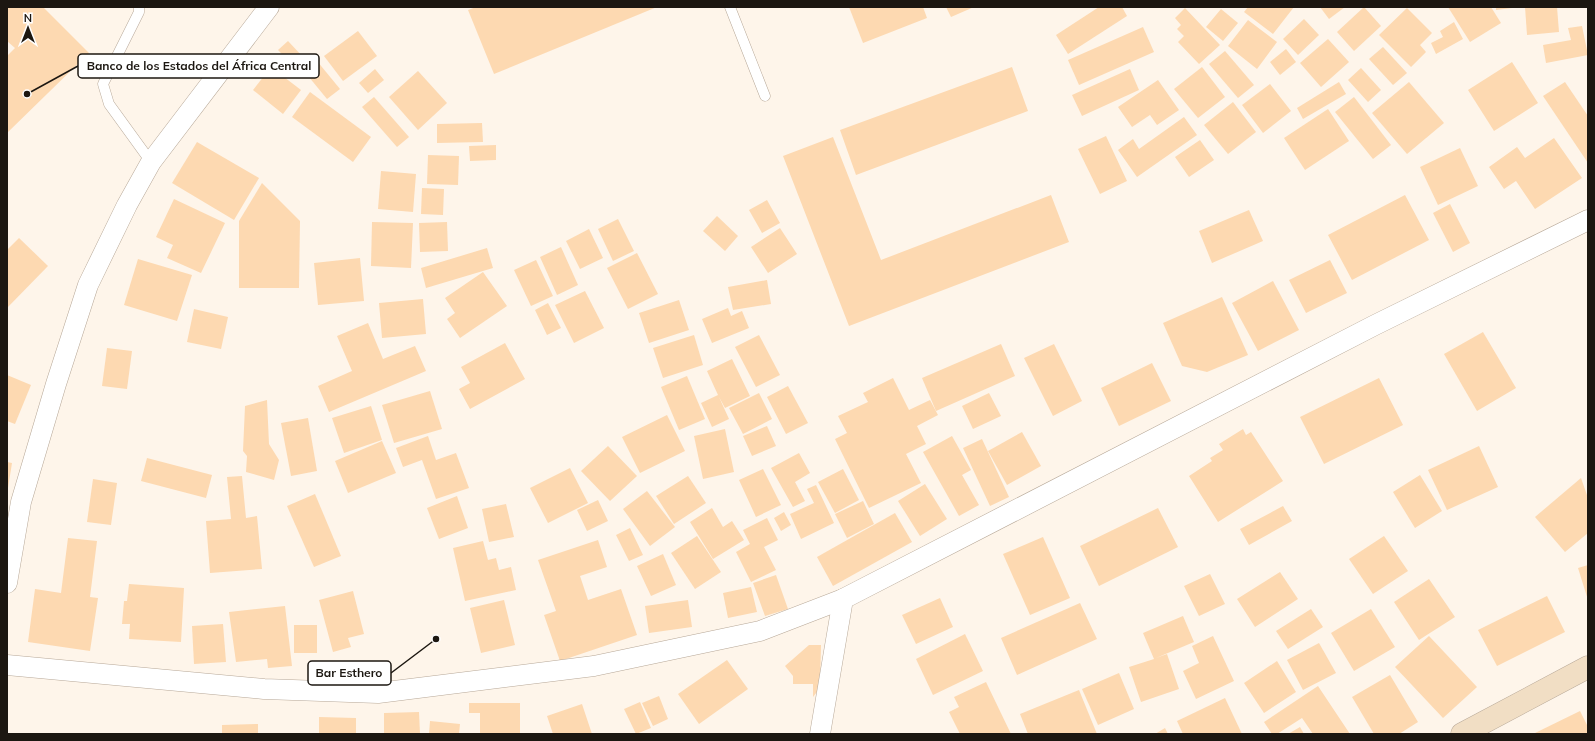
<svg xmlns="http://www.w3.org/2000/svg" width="1595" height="741" viewBox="0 0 1595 741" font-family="Mulish,sans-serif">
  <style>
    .building { fill: #fdd9b1 }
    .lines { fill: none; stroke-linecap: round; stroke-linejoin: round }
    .service-casing { stroke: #b7a898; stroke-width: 11 }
    .minor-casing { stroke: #b7a898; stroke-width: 21 }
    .secondary-casing { stroke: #b7a898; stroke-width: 23 }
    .service { stroke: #fff; stroke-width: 10 }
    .minor { stroke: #fff; stroke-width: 20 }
    .secondary { stroke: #f1dec4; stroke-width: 22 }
    .leader { fill: none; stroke: #1c1711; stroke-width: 1.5 }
    .callout-dot { fill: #1c1711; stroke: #fff; stroke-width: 1.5 }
    .callout { fill: #fff; stroke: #1c1711; stroke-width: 1.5 }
    .callout-label { font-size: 12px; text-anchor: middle; font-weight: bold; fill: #1c1711 }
  </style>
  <rect width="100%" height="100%" fill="#fef5ea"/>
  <g class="building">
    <polygon points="7,7 43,7 89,53 7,133 7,56 15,48 7,41"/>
    <polygon points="476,7 657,7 494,74 468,10"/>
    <polygon points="849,7 923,7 927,18 863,43"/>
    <polygon points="946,7 974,7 951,17"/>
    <polygon points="1099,7 1122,7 1127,16 1068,54 1056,35"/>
    <polygon points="1248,7 1294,7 1273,34 1244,12"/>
    <polygon points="1320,7 1345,7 1329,19"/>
    <polygon points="1364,7 1381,26 1354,51 1337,32"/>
    <polygon points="1448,7 1491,7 1501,23 1470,42"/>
    <polygon points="1496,7 1512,7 1512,8 1496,10"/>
    <polygon points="1525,7 1557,7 1559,32 1527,35"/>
    <polygon points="1185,8 1220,45 1199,64 1178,42 1184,36 1177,29 1181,25 1175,18"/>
    <polygon points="1407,8 1432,33 1420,45 1426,52 1411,67 1379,35"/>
    <polygon points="1221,9 1238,23 1223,41 1206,27"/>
    <polygon points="1304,19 1319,35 1298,55 1283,39"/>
    <polygon points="1248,20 1277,42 1257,69 1228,46"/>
    <polygon points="1454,22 1463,39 1436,54 1431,43 1443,37 1440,31"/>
    <polygon points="1582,26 1588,55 1546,63 1543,45 1571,40 1568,28"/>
    <polygon points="1143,27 1154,52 1079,85 1068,60"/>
    <polygon points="358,31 377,56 343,81 324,56"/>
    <polygon points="1328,39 1349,62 1321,87 1300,63"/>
    <polygon points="288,41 303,57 293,66 278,50"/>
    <polygon points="1383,47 1407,73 1393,85 1369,59"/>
    <polygon points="1286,49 1296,62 1280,75 1270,62"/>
    <polygon points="1225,51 1254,85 1238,98 1209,64"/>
    <polygon points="317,61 340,89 327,99 304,71"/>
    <polygon points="1512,62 1538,103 1494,131 1468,90"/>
    <polygon points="271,67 301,90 283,114 253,90"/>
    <polygon points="1012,67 1028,111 856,175 840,130"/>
    <polygon points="1202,67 1225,97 1198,118 1174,89"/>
    <polygon points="1361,68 1381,90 1368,102 1348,80"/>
    <polygon points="375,69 384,80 368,93 359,83"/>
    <polygon points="1130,69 1139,90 1082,116 1072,95"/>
    <polygon points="418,71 447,103 418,130 389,97"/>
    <polygon points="1158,80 1179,110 1157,125 1150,115 1132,127 1118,107"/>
    <polygon points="1339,82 1346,94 1303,119 1297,108"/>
    <polygon points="1409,82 1444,123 1407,154 1372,113"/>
    <polygon points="1565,82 1588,116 1588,163 1543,96"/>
    <polygon points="1270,84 1291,111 1263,133 1242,105"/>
    <polygon points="310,92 371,137 353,162 292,117"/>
    <polygon points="374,97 409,137 397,147 362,107"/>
    <polygon points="1354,97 1391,145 1373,159 1335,112"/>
    <polygon points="1233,102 1256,132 1228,154 1204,125"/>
    <polygon points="1328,109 1349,141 1305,170 1284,138"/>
    <polygon points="1184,117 1197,135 1137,177 1118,150 1133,139 1139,149"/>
    <polygon points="482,123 483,142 437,143 437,124"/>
    <polygon points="1106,136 1127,181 1100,194 1078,149"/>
    <polygon points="833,137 881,260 1051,195 1069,242 849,326 783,156"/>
    <polygon points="1554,138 1582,178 1535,209 1516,181 1504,189 1489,167 1517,147 1525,158"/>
    <polygon points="1200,140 1214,160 1189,177 1175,157"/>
    <polygon points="197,142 259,178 234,220 172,183"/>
    <polygon points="496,145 496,160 470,161 469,146"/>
    <polygon points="1460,148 1478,186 1438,205 1420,167"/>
    <polygon points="428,155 459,156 458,185 427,184"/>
    <polygon points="381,171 416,174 413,212 378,209"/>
    <polygon points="262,183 300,221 299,288 239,288 239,221"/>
    <polygon points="422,188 444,189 443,215 421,214"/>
    <polygon points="1405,195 1429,240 1352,280 1328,235"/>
    <polygon points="174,199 225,223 201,273 167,258 173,245 156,237"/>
    <polygon points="767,200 780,223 762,233 749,210"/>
    <polygon points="1450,204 1470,243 1453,252 1433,213"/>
    <polygon points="1249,210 1263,241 1212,263 1199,231"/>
    <polygon points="717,216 738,236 725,251 703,231"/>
    <polygon points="618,219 634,251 613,261 598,229"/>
    <polygon points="372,222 413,223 411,268 371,266"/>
    <polygon points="447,222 448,251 420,252 419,223"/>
    <polygon points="780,228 797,254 768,273 751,247"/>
    <polygon points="589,229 603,258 580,269 566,241"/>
    <polygon points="19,238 48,266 7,308 7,250"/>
    <polygon points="561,247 578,285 557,295 540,257"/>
    <polygon points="487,248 493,268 426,288 421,268"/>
    <polygon points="637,253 658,294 628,309 607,268"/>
    <polygon points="360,258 364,301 318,305 314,263"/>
    <polygon points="138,259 192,275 177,321 124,305"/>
    <polygon points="536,260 553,296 531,306 514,270"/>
    <polygon points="1330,260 1347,293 1306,313 1289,280"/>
    <polygon points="483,272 507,306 460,338 447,319 455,313 445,298"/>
    <polygon points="767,280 771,304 733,310 728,287"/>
    <polygon points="1273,281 1299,330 1258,351 1232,303"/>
    <polygon points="585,291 604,328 574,343 555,305"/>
    <polygon points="1222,297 1248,355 1207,372 1182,366 1163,323"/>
    <polygon points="423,299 426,334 382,338 379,303"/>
    <polygon points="679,300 689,330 649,343 639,313"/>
    <polygon points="548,303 561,328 547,335 535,310"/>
    <polygon points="728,308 731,316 742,311 749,328 712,343 702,319"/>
    <polygon points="194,309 228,317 221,349 187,342"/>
    <polygon points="368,323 383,359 415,346 426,371 329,412 318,386 352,371 337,336"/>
    <polygon points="1483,332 1516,388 1477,411 1444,354"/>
    <polygon points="694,335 703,365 663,378 653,348"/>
    <polygon points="759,335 780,375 756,387 735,347"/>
    <polygon points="505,343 525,379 470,409 459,389 470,383 461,367"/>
    <polygon points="1001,344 1015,376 936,411 922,378"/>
    <polygon points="1054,344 1082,401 1053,416 1024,358"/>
    <polygon points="107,348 132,351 127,389 102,386"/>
    <polygon points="732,359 750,396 725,408 719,397 729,419 712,427 701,403 718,395 707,371"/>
    <polygon points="1152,363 1171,401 1119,426 1101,388"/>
    <polygon points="7,375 31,385 15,424 7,421"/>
    <polygon points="687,376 705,419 679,430 661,387"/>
    <polygon points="893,378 909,410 930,400 938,415 917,426 926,444 906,454 921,483 869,508 835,439 847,433 838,416 868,402 863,393"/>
    <polygon points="1379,378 1403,425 1324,464 1300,417"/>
    <polygon points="788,386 808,423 786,434 767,397"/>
    <polygon points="430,391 442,429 394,443 382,405"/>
    <polygon points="759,393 772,419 743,434 729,408"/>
    <polygon points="989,393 1001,416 973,429 962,406"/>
    <polygon points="267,400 269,444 279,460 274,480 246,472 247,456 243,451 245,406"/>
    <polygon points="371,406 382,440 344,453 332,418"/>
    <polygon points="667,415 685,451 640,473 622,437"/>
    <polygon points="308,418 317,471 291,476 281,423"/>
    <polygon points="767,426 776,446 752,456 743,436"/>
    <polygon points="725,429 734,472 703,479 694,436"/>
    <polygon points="1243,429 1246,435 1251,432 1283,481 1218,522 1189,476 1212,461 1210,458 1223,450 1219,444"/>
    <polygon points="1022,432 1041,466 1007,485 988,451"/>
    <polygon points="428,436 436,460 456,453 469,488 436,499 422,460 403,467 396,448"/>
    <polygon points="952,436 971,470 962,475 979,505 959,516 923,452"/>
    <polygon points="982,439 1009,497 990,506 963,448"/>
    <polygon points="382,441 396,473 348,493 335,461"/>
    <polygon points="608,446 637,476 610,501 581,471"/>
    <polygon points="1479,446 1498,487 1447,510 1428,470"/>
    <polygon points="799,453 810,473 795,482 805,501 793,507 771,468"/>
    <polygon points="147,458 212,475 206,498 141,481"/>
    <polygon points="7,462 12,463 8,488 7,488"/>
    <polygon points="570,468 588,503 548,523 530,488"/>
    <polygon points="763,469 781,505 756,517 739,480"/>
    <polygon points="843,469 859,500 835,513 818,482"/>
    <polygon points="1420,475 1442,511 1415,528 1393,492"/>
    <polygon points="242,476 246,518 257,516 262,569 210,573 206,521 231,519 227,477"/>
    <polygon points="688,476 706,503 674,524 656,496"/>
    <polygon points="1581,478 1588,498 1588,533 1565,552 1535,517"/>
    <polygon points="93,479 117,483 111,525 87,522"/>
    <polygon points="925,484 947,519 920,536 898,501"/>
    <polygon points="816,485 834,523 801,539 790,514 814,503 807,489"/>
    <polygon points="647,491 675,527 650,546 623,509"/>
    <polygon points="315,494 341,556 314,567 287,506"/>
    <polygon points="457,496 468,528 439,539 427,508"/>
    <polygon points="598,500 608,521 587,531 577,510"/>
    <polygon points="863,501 874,524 847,538 835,514"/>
    <polygon points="506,504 514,537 489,542 482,509"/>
    <polygon points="1283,506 1292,521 1249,545 1240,529"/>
    <polygon points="712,508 723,527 732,521 744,540 713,559 690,522"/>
    <polygon points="1158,508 1178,547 1099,586 1080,546"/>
    <polygon points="784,512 791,525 781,531 774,518"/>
    <polygon points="895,513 912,542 833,586 817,557"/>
    <polygon points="767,518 778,540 764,547 776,570 751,582 736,552 750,544 743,530"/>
    <polygon points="630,528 643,555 629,561 616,535"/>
    <polygon points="697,536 721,572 695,589 671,553"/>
    <polygon points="1384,536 1408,571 1373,594 1349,559"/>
    <polygon points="1043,537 1070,598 1030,615 1003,554"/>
    <polygon points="68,538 97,541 90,597 98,598 90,651 28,642 35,589 61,593"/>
    <polygon points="598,540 607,567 580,576 588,600 621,589 637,635 560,661 544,615 556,611 538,560"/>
    <polygon points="483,541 488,560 496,558 499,570 511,567 516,590 465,601 453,548"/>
    <polygon points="663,554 676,585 651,596 637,566"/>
    <polygon points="1588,565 1588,600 1578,568"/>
    <polygon points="1280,572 1298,599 1255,627 1237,599"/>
    <polygon points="1210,574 1225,604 1199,616 1184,586"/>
    <polygon points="776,575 788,609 765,616 753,583"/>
    <polygon points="1429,579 1455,617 1419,640 1394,602"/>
    <polygon points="129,584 184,588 181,642 129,639 130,624 122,624 124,601 127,601"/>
    <polygon points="751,587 757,612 728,618 723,593"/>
    <polygon points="353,591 364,634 348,638 351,647 333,652 319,600"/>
    <polygon points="1547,596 1565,632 1497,666 1478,630"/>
    <polygon points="940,598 953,627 916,644 902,615"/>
    <polygon points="504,600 515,645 481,653 470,608"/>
    <polygon points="688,600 692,627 649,633 645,606"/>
    <polygon points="1080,603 1097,639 1017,675 1001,638"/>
    <polygon points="285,606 292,666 268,668 267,659 236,662 229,612"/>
    <polygon points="1311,609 1323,627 1288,649 1276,631"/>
    <polygon points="1371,609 1395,647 1354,671 1331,633"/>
    <polygon points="1183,616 1194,642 1156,658 1167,654 1179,689 1141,702 1129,667 1154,659 1143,633"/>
    <polygon points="223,624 226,662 194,664 192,626"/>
    <rect x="294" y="625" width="23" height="28"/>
    <polygon points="965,634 983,671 933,695 916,659"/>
    <polygon points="1213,636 1234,681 1196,699 1183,671 1199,663 1192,646"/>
    <polygon points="1429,636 1477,687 1443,718 1395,667"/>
    <polygon points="1319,643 1336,673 1303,690 1287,660"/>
    <polygon points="809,645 821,645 820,688 813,697 813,684 793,684 793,676 785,666"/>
    <polygon points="727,660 748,689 699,724 678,694"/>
    <polygon points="1277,661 1296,692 1264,713 1244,683"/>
    <polygon points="1119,673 1134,709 1098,725 1082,689"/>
    <polygon points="1390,675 1418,722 1399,734 1374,734 1352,697"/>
    <polygon points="986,682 1011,734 960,734 949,712 959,707 954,697"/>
    <polygon points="1318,686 1350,734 1313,734 1302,718 1277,734 1272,734 1264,722"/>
    <polygon points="1079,690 1097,734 1028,734 1020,714"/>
    <polygon points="659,696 668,719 653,726 642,703"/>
    <polygon points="1225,698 1242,734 1183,734 1177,721"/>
    <polygon points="640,702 651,728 636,734 624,709"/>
    <polygon points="469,703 520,703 520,734 480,734 480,713 469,713"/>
    <polygon points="582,704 592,734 553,734 547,716"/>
    <polygon points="1580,711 1588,727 1588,734 1533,734"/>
    <polygon points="419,712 420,734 384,734 384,713"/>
    <polygon points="319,717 356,718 356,734 319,734"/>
    <polygon points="430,721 460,724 459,734 429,734"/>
    <polygon points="258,724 258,734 222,734 222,725"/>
    <polygon points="1300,727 1304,734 1288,734"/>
    <polygon points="1165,728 1168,734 1155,734"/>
  </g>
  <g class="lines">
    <g class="service-casing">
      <g id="service">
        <polyline points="139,7 139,12 103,84 109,104 151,162"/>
        <polyline points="730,7 765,96"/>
      </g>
    </g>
    <g class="minor-casing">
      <g id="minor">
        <polyline points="7,583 21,502 56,384 88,285 127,205 151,162 269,7"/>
        <polyline points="7,665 264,689 378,693 594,666 760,631 843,599 1375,325 1588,220"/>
        <polyline points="820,734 843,599"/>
      </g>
    </g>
    <g class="secondary-casing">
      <polyline id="secondary" points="1462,734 1588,667"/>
    </g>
    <use href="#service" class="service"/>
    <use href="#minor" class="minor"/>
    <use href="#secondary" class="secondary"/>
  </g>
  <path class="leader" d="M27 94L78 66M436 639L391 673"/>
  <g class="callout-dot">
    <circle cx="27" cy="94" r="4"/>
    <circle cx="436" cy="639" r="4"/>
  </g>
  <g class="callout">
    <rect x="78" y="54" width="241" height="24" rx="4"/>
    <rect x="308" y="661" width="83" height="24" rx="4"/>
  </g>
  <g class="callout-label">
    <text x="199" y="70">Banco de los Estados del África Central</text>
    <text x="349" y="677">Bar Esthero</text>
  </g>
  <rect width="1595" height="741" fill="none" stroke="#1c1711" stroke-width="16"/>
  <g transform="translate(28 28)" stroke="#ffffff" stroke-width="3" paint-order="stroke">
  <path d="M0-3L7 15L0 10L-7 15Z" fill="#1c1711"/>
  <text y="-6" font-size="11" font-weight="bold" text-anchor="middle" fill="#1c1711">N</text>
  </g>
</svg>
